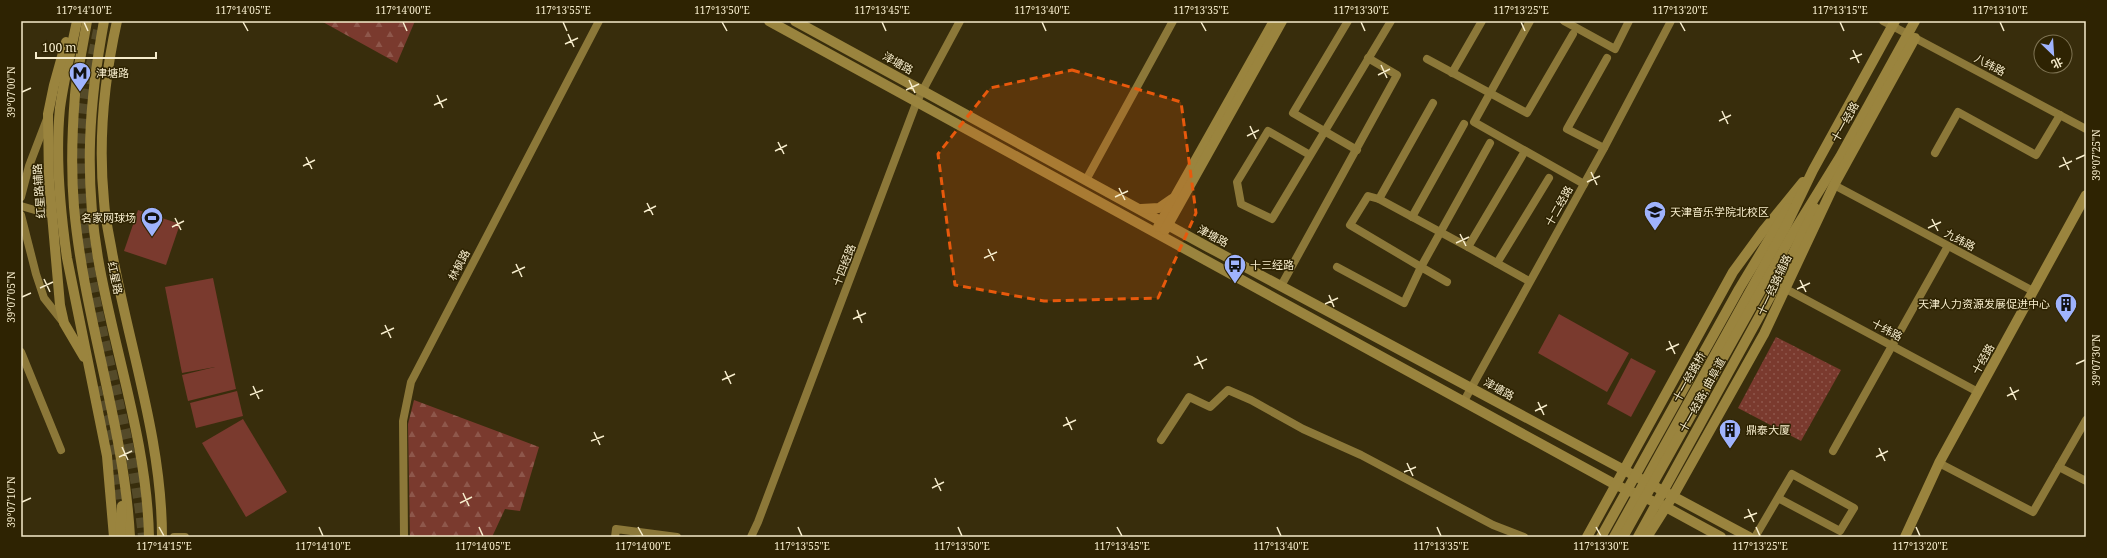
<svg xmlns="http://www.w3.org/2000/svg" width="2107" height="558" viewBox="0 0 2107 558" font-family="'Noto Serif','Noto Sans SC',serif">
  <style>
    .forest { fill: url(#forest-firs) }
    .park { fill: url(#park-dots) }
    .pitch { fill: #7a3a2e }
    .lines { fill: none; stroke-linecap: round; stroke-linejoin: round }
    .major-tunnel { stroke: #544a29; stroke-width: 10; stroke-dasharray: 10 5; stroke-linecap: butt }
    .minor { stroke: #8c7839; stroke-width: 8 }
    .major { stroke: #9a843e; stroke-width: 10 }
    .marked { fill: #e8590c; fill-opacity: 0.2; stroke: #e8590c; stroke-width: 3; stroke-dasharray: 8 5; stroke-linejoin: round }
    .ticks { fill: none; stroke: #f6eccc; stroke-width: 1.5 }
    .labels { text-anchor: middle; stroke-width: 3; stroke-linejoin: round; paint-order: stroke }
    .street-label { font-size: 11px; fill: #f6eccc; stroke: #2e2302 }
    .poi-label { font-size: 11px; fill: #f6eccc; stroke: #2e2302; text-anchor: start }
    .neatline { fill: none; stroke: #f6eccc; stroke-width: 1.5 }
    .ticks-label { font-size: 10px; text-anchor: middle; fill: #f6eccc }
  </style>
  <defs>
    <pattern id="forest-firs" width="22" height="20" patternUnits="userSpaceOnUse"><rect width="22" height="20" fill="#7a3a2e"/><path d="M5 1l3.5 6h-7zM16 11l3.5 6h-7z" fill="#8e574b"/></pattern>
    <pattern id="park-dots" width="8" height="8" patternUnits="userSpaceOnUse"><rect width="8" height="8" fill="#7a3a2e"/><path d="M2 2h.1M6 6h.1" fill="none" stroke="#8e574b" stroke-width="1.8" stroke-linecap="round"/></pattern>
  </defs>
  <rect width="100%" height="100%" fill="#382d0c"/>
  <g class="forest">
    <polygon points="321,21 415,21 397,63"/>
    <polygon points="414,400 539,447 520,511 505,509 492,537 410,537 408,424"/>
  </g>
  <polygon class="park" points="1776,337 1841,370 1801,441 1738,408"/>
  <g class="pitch">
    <polygon points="138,210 180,224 166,265 124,251"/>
    <polygon points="213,278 236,389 188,401 182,375 215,367 182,373 165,287"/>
    <polygon points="1559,314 1629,353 1607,392 1538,353"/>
    <polygon points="1631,358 1656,371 1631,417 1607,404"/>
    <polygon points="237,391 243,416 196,428 190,403"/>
    <polygon points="243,419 287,492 246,517 202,443"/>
  </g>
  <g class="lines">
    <g class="major-tunnel">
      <path d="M98,30C92,60 85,90 82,120C79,149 80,181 82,210C92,321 132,426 143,537"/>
      <polyline points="96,387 114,453 123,514"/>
    </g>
    <g class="minor">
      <polyline points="1348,21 1293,113 1357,150"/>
      <polyline points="1530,21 1474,122 1584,184"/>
      <polyline points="1564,21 1615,49 1629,21"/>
      <polyline points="1883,21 2086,129"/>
      <polyline points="1427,59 1527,113 1573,34"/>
      <polyline points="1452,73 1482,21"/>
      <polyline points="1433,103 1379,199 1468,247 1525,151"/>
      <polyline points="1604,148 1567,129 1607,58"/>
      <polyline points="1935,153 1958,112 2036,155 2060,115"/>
      <path d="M1310,155L1268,131L1237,182L1241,204L1272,219C1311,153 1351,87 1391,21"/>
      <polyline points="1086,180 1173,21"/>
      <polyline points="1834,185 2033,291"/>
      <polyline points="21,197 29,166 47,119"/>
      <polyline points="1379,199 1368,196 1350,225 1421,267 1490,143"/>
      <polyline points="21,206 52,215"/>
      <polyline points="21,215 36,274 44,298 63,322"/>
      <polyline points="1412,217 1464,124"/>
      <polyline points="1468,247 1529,281"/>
      <polyline points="1497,263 1549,178"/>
      <polyline points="1337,267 1404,303 1421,267 1447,282"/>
      <polyline points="1281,286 1397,75 1368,58"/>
      <polyline points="1786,289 1978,392"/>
      <polyline points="21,352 61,450"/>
      <polyline points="1464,401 1604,148 1671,21"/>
      <polyline points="1161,440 1189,397 1210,407 1228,390 1251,400 1303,429 1361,455 1493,525 1524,537"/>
      <polyline points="1833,451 1948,246"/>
      <polyline points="1939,463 2033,512 2086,420"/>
      <polyline points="2059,467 2086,481"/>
      <polyline points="174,537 185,537"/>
      <polyline points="404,537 403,421 411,382 599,21"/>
      <polyline points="615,537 616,529 677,537"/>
      <polyline points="751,537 758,522 917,101 960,21"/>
      <polyline points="1755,537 1792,474 1854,508 1840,531 1778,498"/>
    </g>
    <g class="major">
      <path d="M77,21C71,50 64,79 60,108C55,157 60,209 67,258L107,456L114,537"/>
      <path d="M87,21C83,46 77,71 75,95C72,132 71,171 74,207C84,319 124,425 130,537"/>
      <path d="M104,21C89,103 84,175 98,258C114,351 147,442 149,537"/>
      <path d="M117,21C104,80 98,140 104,201C105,218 109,235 112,252C129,347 162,440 162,537"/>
      <polyline points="769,21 1616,485 1666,507 1721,537"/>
      <polyline points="795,21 1208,247 1749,537"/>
      <polyline points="66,42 54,85 48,114 49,180 60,305 64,323 84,357"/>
      <polyline points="1141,209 1159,208 1172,199"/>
      <polyline points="1158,227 1274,21"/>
      <polyline points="1165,230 1282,21"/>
      <polyline points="120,537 122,506"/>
      <polyline points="1587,537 1733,272 1763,231 1803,182"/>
      <polyline points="1601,537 1739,289 1788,208"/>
      <polyline points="1614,537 1785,228 1813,170 1895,21"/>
      <polyline points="1623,537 1793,233 1840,157 1915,21"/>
      <polyline points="1638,537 1788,264 1815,208"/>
      <polyline points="1647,537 1673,496 1764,334 1834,185 1915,38"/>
      <polyline points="1905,537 1939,463 2086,195"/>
    </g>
  </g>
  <path class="marked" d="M1072,70L1181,102L1196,213L1158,298L1044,301L955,285L938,154L990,88Z"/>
  <path class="ticks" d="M84,22L88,31M243,22L248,31M403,22L407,31M563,22L567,31M722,22L727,31M882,22L886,31M1042,22L1046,31M1201,22L1206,31M1361,22L1365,31M1521,22L1525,31M1680,22L1685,31M1840,22L1844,31M2000,22L2004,31M568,34L574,47M565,44L578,38M1853,50L1859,63M1850,59L1862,54M1381,65L1387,78M1378,75L1390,69M909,80L915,93M906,90L919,84M22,92L31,88M437,95L443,108M434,105L447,99M1722,111L1728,124M1719,121L1731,115M1250,126L1256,139M1247,136L1259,130M778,142L784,154M775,151L787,145M306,157L312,169M2063,157L2069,170M2076,159L2085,155M303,166L315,160M2059,167L2072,161M1591,172L1597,185M1587,182L1600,176M1119,188L1125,200M1115,197L1128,191M647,203L653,215M644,212L656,206M175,218L181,230M1932,219L1938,231M172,227L184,221M1928,228L1941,222M1460,234L1466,246M1456,243L1469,237M988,249L994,261M984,258L997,252M516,264L522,277M512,273L525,267M44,279L50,292M1800,280L1806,292M40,288L53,282M1797,289L1810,283M1329,295L1334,307M22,297L31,293M1325,304L1338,298M857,310L862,323M853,319L866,313M385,325L391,338M381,334L394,328M1669,341L1675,354M1666,350L1679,344M1197,356L1203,369M2076,364L2085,360M1194,365L1207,359M725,371L731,384M722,380L735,374M253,386L259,399M2010,387L2016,400M250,395L263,390M2007,396L2019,390M1538,402L1544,415M1535,411L1547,405M1066,417L1072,430M1063,426L1076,420M594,432L600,445M591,441L604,436M122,447L128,460M1879,448L1885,461M119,457L132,451M1876,457L1888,451M1407,463L1413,476M1404,472L1416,467M935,478L941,491M932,488L944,482M463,493L469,506M22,502L31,498M460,503L472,497M1748,509L1754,522M1744,518L1757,513M159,527L164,536M319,527L323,536M479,527L483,536M638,527L643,536M798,527L802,536M958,527L962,536M1117,527L1122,536M1277,527L1281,536M1437,527L1441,536M1596,527L1601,536M1756,527L1760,536M1916,527L1920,536"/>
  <defs>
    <g id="metro-pin" transform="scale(1.15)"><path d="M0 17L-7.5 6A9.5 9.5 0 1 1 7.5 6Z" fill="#9fb3fd" stroke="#2e2302"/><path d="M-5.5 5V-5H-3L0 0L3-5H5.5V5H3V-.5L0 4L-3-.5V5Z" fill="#111"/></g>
    <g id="university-pin" transform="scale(1.15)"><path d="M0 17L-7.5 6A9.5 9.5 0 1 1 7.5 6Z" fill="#9fb3fd" stroke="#2e2302"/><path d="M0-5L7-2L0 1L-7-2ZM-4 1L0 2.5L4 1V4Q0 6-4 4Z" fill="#111"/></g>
    <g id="stadium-pin" transform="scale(1.15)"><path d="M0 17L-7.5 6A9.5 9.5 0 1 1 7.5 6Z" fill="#9fb3fd" stroke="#2e2302"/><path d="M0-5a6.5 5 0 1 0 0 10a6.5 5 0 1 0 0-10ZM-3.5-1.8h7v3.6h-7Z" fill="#111"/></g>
    <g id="bus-pin" transform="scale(1.15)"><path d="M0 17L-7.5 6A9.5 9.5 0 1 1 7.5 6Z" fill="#9fb3fd" stroke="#2e2302"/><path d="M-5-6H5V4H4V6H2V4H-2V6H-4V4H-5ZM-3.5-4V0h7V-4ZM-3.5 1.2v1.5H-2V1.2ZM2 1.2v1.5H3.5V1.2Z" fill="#111"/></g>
    <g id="building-pin" transform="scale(1.15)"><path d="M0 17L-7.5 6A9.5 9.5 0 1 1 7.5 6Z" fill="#9fb3fd" stroke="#2e2302"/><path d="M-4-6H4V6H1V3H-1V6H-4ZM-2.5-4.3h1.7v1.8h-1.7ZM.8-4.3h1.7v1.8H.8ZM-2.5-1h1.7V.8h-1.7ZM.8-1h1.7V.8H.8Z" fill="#111"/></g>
  </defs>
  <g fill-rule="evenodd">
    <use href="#metro-pin" x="80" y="73"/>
    <use href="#university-pin" x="1655" y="212"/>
    <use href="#stadium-pin" x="152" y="218"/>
    <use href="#bus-pin" x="1235" y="265"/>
    <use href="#building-pin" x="2066" y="304"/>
    <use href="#building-pin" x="1730" y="430"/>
  </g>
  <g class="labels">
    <g class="street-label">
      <text transform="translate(898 63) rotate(29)" y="4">津塘路</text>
      <text transform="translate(1990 65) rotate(28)" y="4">八纬路</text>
      <text transform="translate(1845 122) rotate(-61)" y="4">十一经路</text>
      <text transform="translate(39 191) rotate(-94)" y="4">红星路辅路</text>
      <text transform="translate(1559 206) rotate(-61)" y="4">十二经路</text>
      <text transform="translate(1213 236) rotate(28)" y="4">津塘路</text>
      <text transform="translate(1960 240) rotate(28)" y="4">九纬路</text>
      <text transform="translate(459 265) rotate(-62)" y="4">林枫路</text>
      <text transform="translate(844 265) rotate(-69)" y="4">十四经路</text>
      <text transform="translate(115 278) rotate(78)" y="4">红星路</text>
      <text transform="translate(1774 285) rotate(-65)" y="4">十一经路辅路</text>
      <text transform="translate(1887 330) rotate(28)" y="4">十纬路</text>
      <text transform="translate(1983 359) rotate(-61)" y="4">十经路</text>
      <text transform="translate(1689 377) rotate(-61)" y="4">十一经路桥</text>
      <text transform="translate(1499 389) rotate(29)" y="4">津塘路</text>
      <text transform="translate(1702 395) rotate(-61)" y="4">十一经路; 曲阜道</text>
    </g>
    <g class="poi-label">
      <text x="96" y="77">津塘路</text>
      <text x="1670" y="216">天津音乐学院北校区</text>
      <text x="136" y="222" text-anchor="end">名家网球场</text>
      <text x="1250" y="269">十三经路</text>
      <text x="2050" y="308" text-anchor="end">天津人力资源发展促进中心</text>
      <text x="1746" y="434">鼎泰大厦</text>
    </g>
  </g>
  <rect width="2107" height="558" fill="none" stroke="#2e2302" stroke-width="44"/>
  <g transform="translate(2053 54) rotate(155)"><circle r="19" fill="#2e2302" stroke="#7e7353"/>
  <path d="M0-3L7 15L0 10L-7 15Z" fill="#9fb3fd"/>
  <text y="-6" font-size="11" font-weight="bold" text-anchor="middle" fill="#f6eccc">北</text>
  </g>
  <path d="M36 52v6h120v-6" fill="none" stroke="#f6eccc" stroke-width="2"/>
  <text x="42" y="52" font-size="12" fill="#f6eccc" stroke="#2e2302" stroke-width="3" paint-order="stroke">100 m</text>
  <rect x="22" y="22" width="2063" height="514" class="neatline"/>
  <g class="ticks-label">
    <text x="84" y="14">117°14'10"E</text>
    <text x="243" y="14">117°14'05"E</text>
    <text x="403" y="14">117°14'00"E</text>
    <text x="563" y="14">117°13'55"E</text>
    <text x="722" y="14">117°13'50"E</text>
    <text x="882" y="14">117°13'45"E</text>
    <text x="1042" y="14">117°13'40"E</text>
    <text x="1201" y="14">117°13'35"E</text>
    <text x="1361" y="14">117°13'30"E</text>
    <text x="1521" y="14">117°13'25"E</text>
    <text x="1680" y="14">117°13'20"E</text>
    <text x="1840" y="14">117°13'15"E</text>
    <text x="2000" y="14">117°13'10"E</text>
    <text transform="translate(11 92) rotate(-90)" y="4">39°07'00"N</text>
    <text transform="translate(2096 155) rotate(-90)" y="4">39°07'25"N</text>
    <text transform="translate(11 297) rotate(-90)" y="4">39°07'05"N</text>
    <text transform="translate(2096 360) rotate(-90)" y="4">39°07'30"N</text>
    <text transform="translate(11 502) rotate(-90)" y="4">39°07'10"N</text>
    <text x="164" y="550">117°14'15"E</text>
    <text x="323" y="550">117°14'10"E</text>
    <text x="483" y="550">117°14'05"E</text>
    <text x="643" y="550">117°14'00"E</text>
    <text x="802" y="550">117°13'55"E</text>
    <text x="962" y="550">117°13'50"E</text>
    <text x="1122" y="550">117°13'45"E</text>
    <text x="1281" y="550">117°13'40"E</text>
    <text x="1441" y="550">117°13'35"E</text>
    <text x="1601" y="550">117°13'30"E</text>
    <text x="1760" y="550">117°13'25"E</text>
    <text x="1920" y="550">117°13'20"E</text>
  </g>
</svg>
